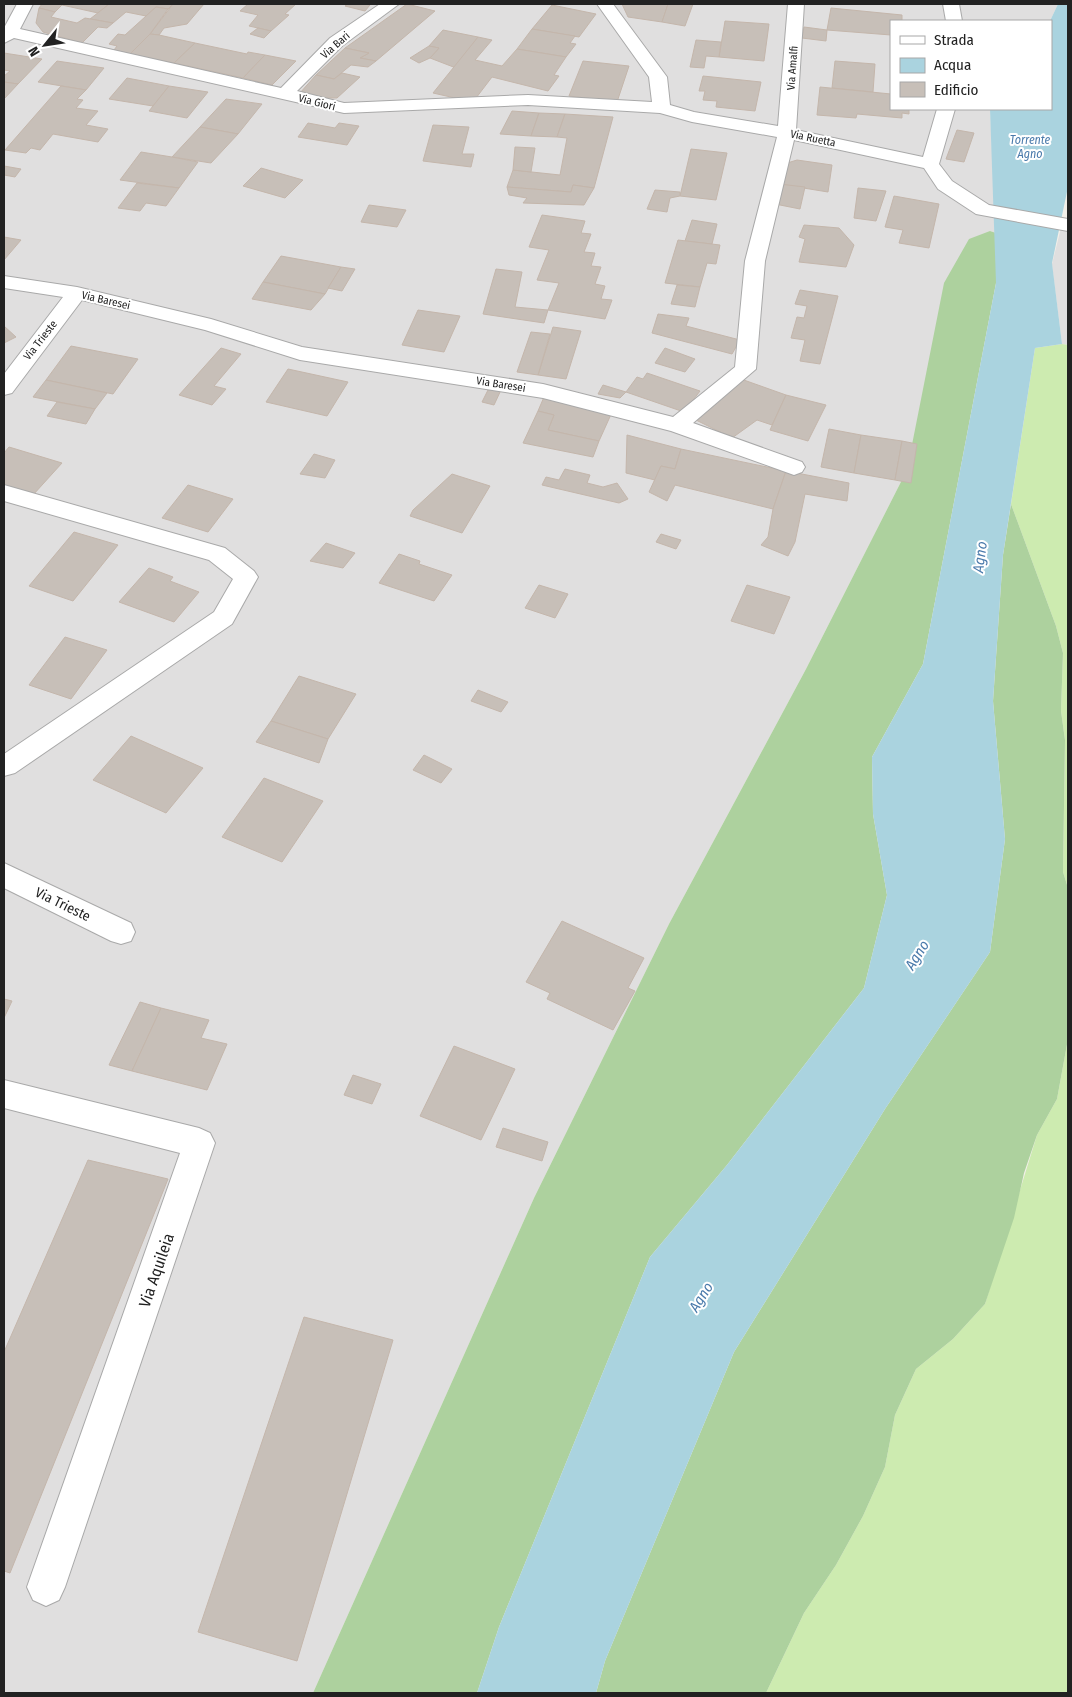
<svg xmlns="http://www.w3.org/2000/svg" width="1072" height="1697" viewBox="0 0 1072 1697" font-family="'Fira Sans Condensed',sans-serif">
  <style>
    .residential { fill: #e0dfdf }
    .grass { fill: #cdebb0 }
    .forest { fill: #add19e }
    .water { fill: #aad3df }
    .building { fill: #c7bfb8; stroke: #c4b6ab }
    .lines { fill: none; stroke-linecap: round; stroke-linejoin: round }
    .minor-casing { stroke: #a9a9a9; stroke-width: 2 }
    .minor { fill: #fff; fill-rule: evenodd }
    .labels { text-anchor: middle; stroke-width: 4; stroke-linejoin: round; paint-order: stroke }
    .far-street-label { font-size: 11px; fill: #222; stroke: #fff }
    .far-water-label { font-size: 12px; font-style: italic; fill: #4a7aab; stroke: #fff }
    .street-label { font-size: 14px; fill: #222; stroke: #fff }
    .water-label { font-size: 15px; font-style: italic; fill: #4a7aab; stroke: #fff }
    .near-street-label { font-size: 16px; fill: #222; stroke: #fff }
  </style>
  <rect width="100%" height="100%" fill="#f2efe9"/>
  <g class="residential">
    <polygon points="4,4 1058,4 1050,21 891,21 891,109 990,109 996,233 990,231 907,470 806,669 669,924 534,1198 313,1693 4,1693"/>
    <polygon points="1062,224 1068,225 1068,345 1062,344 1052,264"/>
  </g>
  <g class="grass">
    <polygon points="1062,344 1068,345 1068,888 1063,872 1065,740 1061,711 1063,653 1056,626 1011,504 1035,348"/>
    <polygon points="1068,1039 1068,1693 766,1693 804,1613 836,1565 863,1516 885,1467 895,1415 916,1369 953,1339 985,1304 1037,1135 1057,1099"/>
  </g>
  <g class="forest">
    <polygon points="990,231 996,233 996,283 923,664 872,757 873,814 887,895 864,988 727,1165 650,1257 499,1627 477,1693 313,1693 534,1198 669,924 806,669 907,470 944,283 969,239"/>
    <polygon points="1011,504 1056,626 1063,653 1061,711 1065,740 1063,872 1068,888 1068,1039 1057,1099 1037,1135 1024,1173 1014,1218 985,1304 953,1339 916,1369 895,1415 885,1467 863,1516 836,1565 804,1613 766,1693 596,1693 605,1661 734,1352 885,1109 990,952 1005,839 993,701 1003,555"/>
  </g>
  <polygon class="water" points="1058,4 1068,4 1068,187 1052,263 1062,344 1035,348 1003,555 993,701 1005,839 990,952 885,1109 734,1352 605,1661 596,1693 477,1693 499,1627 650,1257 727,1165 864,988 887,895 873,814 872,757 923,664 996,283 990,109 1051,109 1050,21"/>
  <g class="building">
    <polygon points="42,4 104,4 108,5 98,13 62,5 55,12 39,8"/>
    <polygon points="104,4 173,4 168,9 156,7 146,16 126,12 113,23 90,19 108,5"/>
    <polygon points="173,4 204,4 187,24 164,28 159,35 150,34"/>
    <polygon points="248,4 296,4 285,14 289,15 271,31 249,26 258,15 240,11"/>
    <polygon points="348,4 364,4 370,5 365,11 345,6"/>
    <polygon points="407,4 435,11 376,61 360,58 369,53 345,48"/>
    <polygon points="622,4 668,4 662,22 628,17"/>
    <polygon points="668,4 693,4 685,26 662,22"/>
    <polygon points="552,5 596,14 579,37 532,29"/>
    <polygon points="156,7 168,9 150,34 130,54 114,50 117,46 109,44 118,34 125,35"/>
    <polygon points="39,8 55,12 51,17 77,23 85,18 113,23 107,28 98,27 82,43 43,32 36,23"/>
    <polygon points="831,8 902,15 902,21 891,21 891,35 827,30"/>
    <polygon points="725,21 769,24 764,61 719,57"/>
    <polygon points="804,27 827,30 826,41 802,38"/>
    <polygon points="258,28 271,31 264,38 250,34"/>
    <polygon points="532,29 575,36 570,43 576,44 566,57 517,49"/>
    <polygon points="443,30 478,37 456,68 430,58 439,48 429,46"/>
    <polygon points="150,34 159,35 195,43 174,63 130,54"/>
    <polygon points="478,37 492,40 475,60 502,66 517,49 566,57 554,75 559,76 548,91 492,77 476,98 455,98 433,93"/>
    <polygon points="696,40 721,42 719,57 706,56 704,68 690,67"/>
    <polygon points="195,43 247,54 248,52 265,55 243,78 174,63"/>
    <polygon points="429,46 439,48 430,58 419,63 410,58"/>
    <polygon points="345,48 369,53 360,58 376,61 368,67 351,65 334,79 316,75"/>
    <polygon points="4,53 42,59 18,84 4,82 4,76 10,71 4,70"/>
    <polygon points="265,55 296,61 272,85 243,78"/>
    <polygon points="57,61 104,68 86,90 38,82"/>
    <polygon points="583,61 629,66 617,102 569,96"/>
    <polygon points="835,61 875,64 873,92 832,88"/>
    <polygon points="342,73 360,77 337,98 318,98 299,94 316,75 334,79"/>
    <polygon points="703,76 761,82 755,111 716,107 717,101 703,100 705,91 699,91"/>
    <polygon points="127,78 169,86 153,106 109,99"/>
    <polygon points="4,82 18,84 4,99"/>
    <polygon points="61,86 86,90 77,99 83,100 76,108 98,111 86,125 108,129 98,142 53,134 40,150 31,148 26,153 5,150"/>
    <polygon points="169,86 208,92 187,118 149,111"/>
    <polygon points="820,87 891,94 891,109 909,109 909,114 902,113 902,118 857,114 856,118 817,115"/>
    <polygon points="226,99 262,104 238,134 200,127"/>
    <polygon points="512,111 539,113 531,136 500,134"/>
    <polygon points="539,113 565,114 557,137 531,136"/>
    <polygon points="565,114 613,117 594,188 573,185 571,192 507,187 513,170 560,175 567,138 557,137"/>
    <polygon points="308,123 335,128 339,123 359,126 347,145 298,137"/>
    <polygon points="433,125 469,127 462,154 474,154 471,167 423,161"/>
    <polygon points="200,127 238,134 211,163 172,157"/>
    <polygon points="957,130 974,133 964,162 946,159"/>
    <polygon points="515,147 535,148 531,172 513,170"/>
    <polygon points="691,149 727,153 716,200 680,196"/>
    <polygon points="141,152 172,157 198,162 179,188 120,180"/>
    <polygon points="797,160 832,165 828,192 779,184 784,164"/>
    <polygon points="4,166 21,169 15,177 4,175"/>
    <polygon points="261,168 303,180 285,198 243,186"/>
    <polygon points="137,183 179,188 166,206 146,203 140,211 118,208"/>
    <polygon points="779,184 805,187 800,209 775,204"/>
    <polygon points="573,185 594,188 584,205 523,203 527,198 509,195 507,187 571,192"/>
    <polygon points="858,188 886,191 876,221 854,218"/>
    <polygon points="655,190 680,192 680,196 670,198 667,212 647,209"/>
    <polygon points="894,196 939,204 929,248 899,243 903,230 885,227"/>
    <polygon points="369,205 406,210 397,227 361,222"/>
    <polygon points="542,215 585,221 581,233 591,234 584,252 595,253 591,266 601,267 595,284 605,286 601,299 612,300 605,319 548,310 559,283 537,280 549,250 529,247"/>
    <polygon points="692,220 717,224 712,244 685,241"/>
    <polygon points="804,225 839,228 854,245 846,267 799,262 805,239 799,237"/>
    <polygon points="4,237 21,240 4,260"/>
    <polygon points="678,240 720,245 716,264 707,263 700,287 665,283"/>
    <polygon points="281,256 341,267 325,294 263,282"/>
    <polygon points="341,267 355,269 342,291 328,288"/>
    <polygon points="496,269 522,272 515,307 548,310 544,323 483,314"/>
    <polygon points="263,282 325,294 311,310 252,299"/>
    <polygon points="677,285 700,287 695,307 671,304"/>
    <polygon points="800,290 838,296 820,364 800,361 805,340 791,338 797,317 804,318 807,306 795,304"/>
    <polygon points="418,310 460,316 444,352 402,345"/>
    <polygon points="658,314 689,318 686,326 740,340 732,354 652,333"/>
    <polygon points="4,326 16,337 4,343"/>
    <polygon points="553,327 581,331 566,379 538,375"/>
    <polygon points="531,332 550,334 538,375 517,372"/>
    <polygon points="71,346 138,359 113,394 46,380"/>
    <polygon points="221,348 241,354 214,386 226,389 212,405 179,395"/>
    <polygon points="665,348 695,359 685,372 655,363"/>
    <polygon points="288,369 348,382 327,416 266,402"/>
    <polygon points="647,373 700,391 684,412 626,392 637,377 643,379"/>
    <polygon points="741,379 786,395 772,425 757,420 732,438 696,420"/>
    <polygon points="46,380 107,393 95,409 33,397"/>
    <polygon points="603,385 626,392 620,398 598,394"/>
    <polygon points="489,388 501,390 494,405 482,402"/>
    <polygon points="786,395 826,405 808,441 770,430"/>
    <polygon points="544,397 613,410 599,441 548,430 554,415 538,411"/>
    <polygon points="57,402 95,409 86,424 47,416"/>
    <polygon points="538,411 554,415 548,430 599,441 593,457 523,443"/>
    <polygon points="829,429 861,435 854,473 821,467"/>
    <polygon points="627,435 681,449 675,469 661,466 655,480 626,473"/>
    <polygon points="861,435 902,441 895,480 854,473"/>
    <polygon points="902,441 917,444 911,483 895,480"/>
    <polygon points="9,447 62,463 33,495 4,486 4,453"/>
    <polygon points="681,449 786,471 773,509 675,485 667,501 649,492 661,466 675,469"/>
    <polygon points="314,454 335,460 325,478 300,474"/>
    <polygon points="565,469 590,475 587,483 603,487 617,483 628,499 619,503 542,485 546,477 559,480"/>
    <polygon points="786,471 849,483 847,501 805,494 795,542 788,556 761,545 768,537 773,509"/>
    <polygon points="452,474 490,486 462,533 410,516 413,510"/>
    <polygon points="188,485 233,499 208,532 162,518"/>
    <polygon points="74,532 118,545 73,601 29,586"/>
    <polygon points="661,534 681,540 676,549 656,542"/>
    <polygon points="326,543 355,553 343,568 310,561"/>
    <polygon points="399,554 420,561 419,564 452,575 434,601 379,583"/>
    <polygon points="149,568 173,577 170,581 199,592 174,622 119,602"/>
    <polygon points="539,585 568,594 555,618 525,608"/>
    <polygon points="747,585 790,597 774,634 731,621"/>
    <polygon points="65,637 107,650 71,699 29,685"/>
    <polygon points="299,676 356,694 328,739 271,721"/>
    <polygon points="478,690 508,702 501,712 471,701"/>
    <polygon points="271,721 328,739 319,763 256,742"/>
    <polygon points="131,736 203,768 166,813 93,780"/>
    <polygon points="424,755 452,769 441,783 413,770"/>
    <polygon points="264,778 323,801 282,862 222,837"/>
    <polygon points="562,921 644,958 628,988 635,991 613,1030 547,999 550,993 526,982"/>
    <polygon points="4,999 12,1001 4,1018"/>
    <polygon points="140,1002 161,1008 132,1071 109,1065"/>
    <polygon points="161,1008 209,1020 201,1038 227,1044 207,1090 132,1071"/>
    <polygon points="454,1046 515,1069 481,1140 420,1116"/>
    <polygon points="353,1075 381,1084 372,1104 344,1095"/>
    <polygon points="503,1128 548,1142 542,1161 496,1147"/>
    <polygon points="88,1160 168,1179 10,1573 4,1571 4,1352"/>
    <polygon points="304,1317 393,1340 297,1661 198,1632"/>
  </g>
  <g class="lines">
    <g class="minor-casing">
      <g id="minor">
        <polygon points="17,4 33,4 20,29 281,88 330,38 380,4 399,4 342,46 297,91 344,103 528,95 652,102 649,77 597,4 613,4 667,77 670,105 694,112 778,126 788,4 804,4 796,130 923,157 937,109 955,109 939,164 952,181 989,205 1068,219 1068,231 976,214 938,189 924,168 794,140 765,261 756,369 693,423 802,462 805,467 802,472 794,475 671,431 543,398 300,360 205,330 82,300 12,393 4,395 4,374 63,297 4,288 4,276 77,287 211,319 302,347 543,384 673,417 735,367 745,261 777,137 692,122 660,113 528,105 344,113 14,38 4,43 4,28"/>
        <polygon points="943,4 959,4 962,21 946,21"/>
        <polygon points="4,485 225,548 254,571 258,577 232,624 15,773 4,776 4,754 214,612 233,579 209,560 4,501"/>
        <polygon points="4,863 131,923 135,932 131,941 121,944 111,941 4,888"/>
        <polygon points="4,1080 199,1128 210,1133 215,1143 65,1587 59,1600 46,1606 33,1600 27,1587 180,1153 4,1108"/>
      </g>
    </g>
    <use href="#minor" class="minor"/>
  </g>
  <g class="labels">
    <g class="far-street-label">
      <text transform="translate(335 45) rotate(-41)" y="4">Via Bari</text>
      <text transform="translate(792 68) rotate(-86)" y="4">Via Amalfi</text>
      <text transform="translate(317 102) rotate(14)" y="4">Via Giori</text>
      <text transform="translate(813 138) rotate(12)" y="4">Via Ruetta</text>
      <text transform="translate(106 300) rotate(13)" y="4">Via Baresei</text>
      <text transform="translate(40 340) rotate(-52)" y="4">Via Trieste</text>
      <text transform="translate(501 384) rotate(9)" y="4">Via Baresei</text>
    </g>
    <g class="far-water-label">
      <text x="1030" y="144">Torrente<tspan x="1030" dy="14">Agno</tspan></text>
    </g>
    <g class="street-label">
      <text transform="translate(63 904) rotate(26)" y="5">Via Trieste</text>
    </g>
    <g class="water-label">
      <text transform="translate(980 557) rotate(-83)" y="5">Agno</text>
      <text transform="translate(917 955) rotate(-58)" y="5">Agno</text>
      <text transform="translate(701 1297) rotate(-58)" y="5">Agno</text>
    </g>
    <g class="near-street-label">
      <text transform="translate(156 1270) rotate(-71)" y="6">Via Aquileia</text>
    </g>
  </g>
  <rect width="1072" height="1697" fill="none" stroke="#222222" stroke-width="10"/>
  <rect x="890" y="20" width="162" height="90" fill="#ffffff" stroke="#a7a7a7"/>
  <rect x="900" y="36" width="25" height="8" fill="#ffffff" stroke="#a7a7a7"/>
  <text x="934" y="45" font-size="15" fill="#222222">Strada</text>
  <rect x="900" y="58" width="25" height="15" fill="#aad3df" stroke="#a7a7a7"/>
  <text x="934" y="70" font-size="15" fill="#222222">Acqua</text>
  <rect x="900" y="82" width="25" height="15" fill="#c7bfb8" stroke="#a7a7a7"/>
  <text x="934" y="95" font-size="15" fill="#222222">Edificio</text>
  <g transform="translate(45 45) rotate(240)" stroke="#ffffff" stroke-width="4" paint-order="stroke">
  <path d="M0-4L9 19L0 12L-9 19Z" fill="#222222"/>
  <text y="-8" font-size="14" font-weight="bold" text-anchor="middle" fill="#222222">N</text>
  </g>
</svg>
